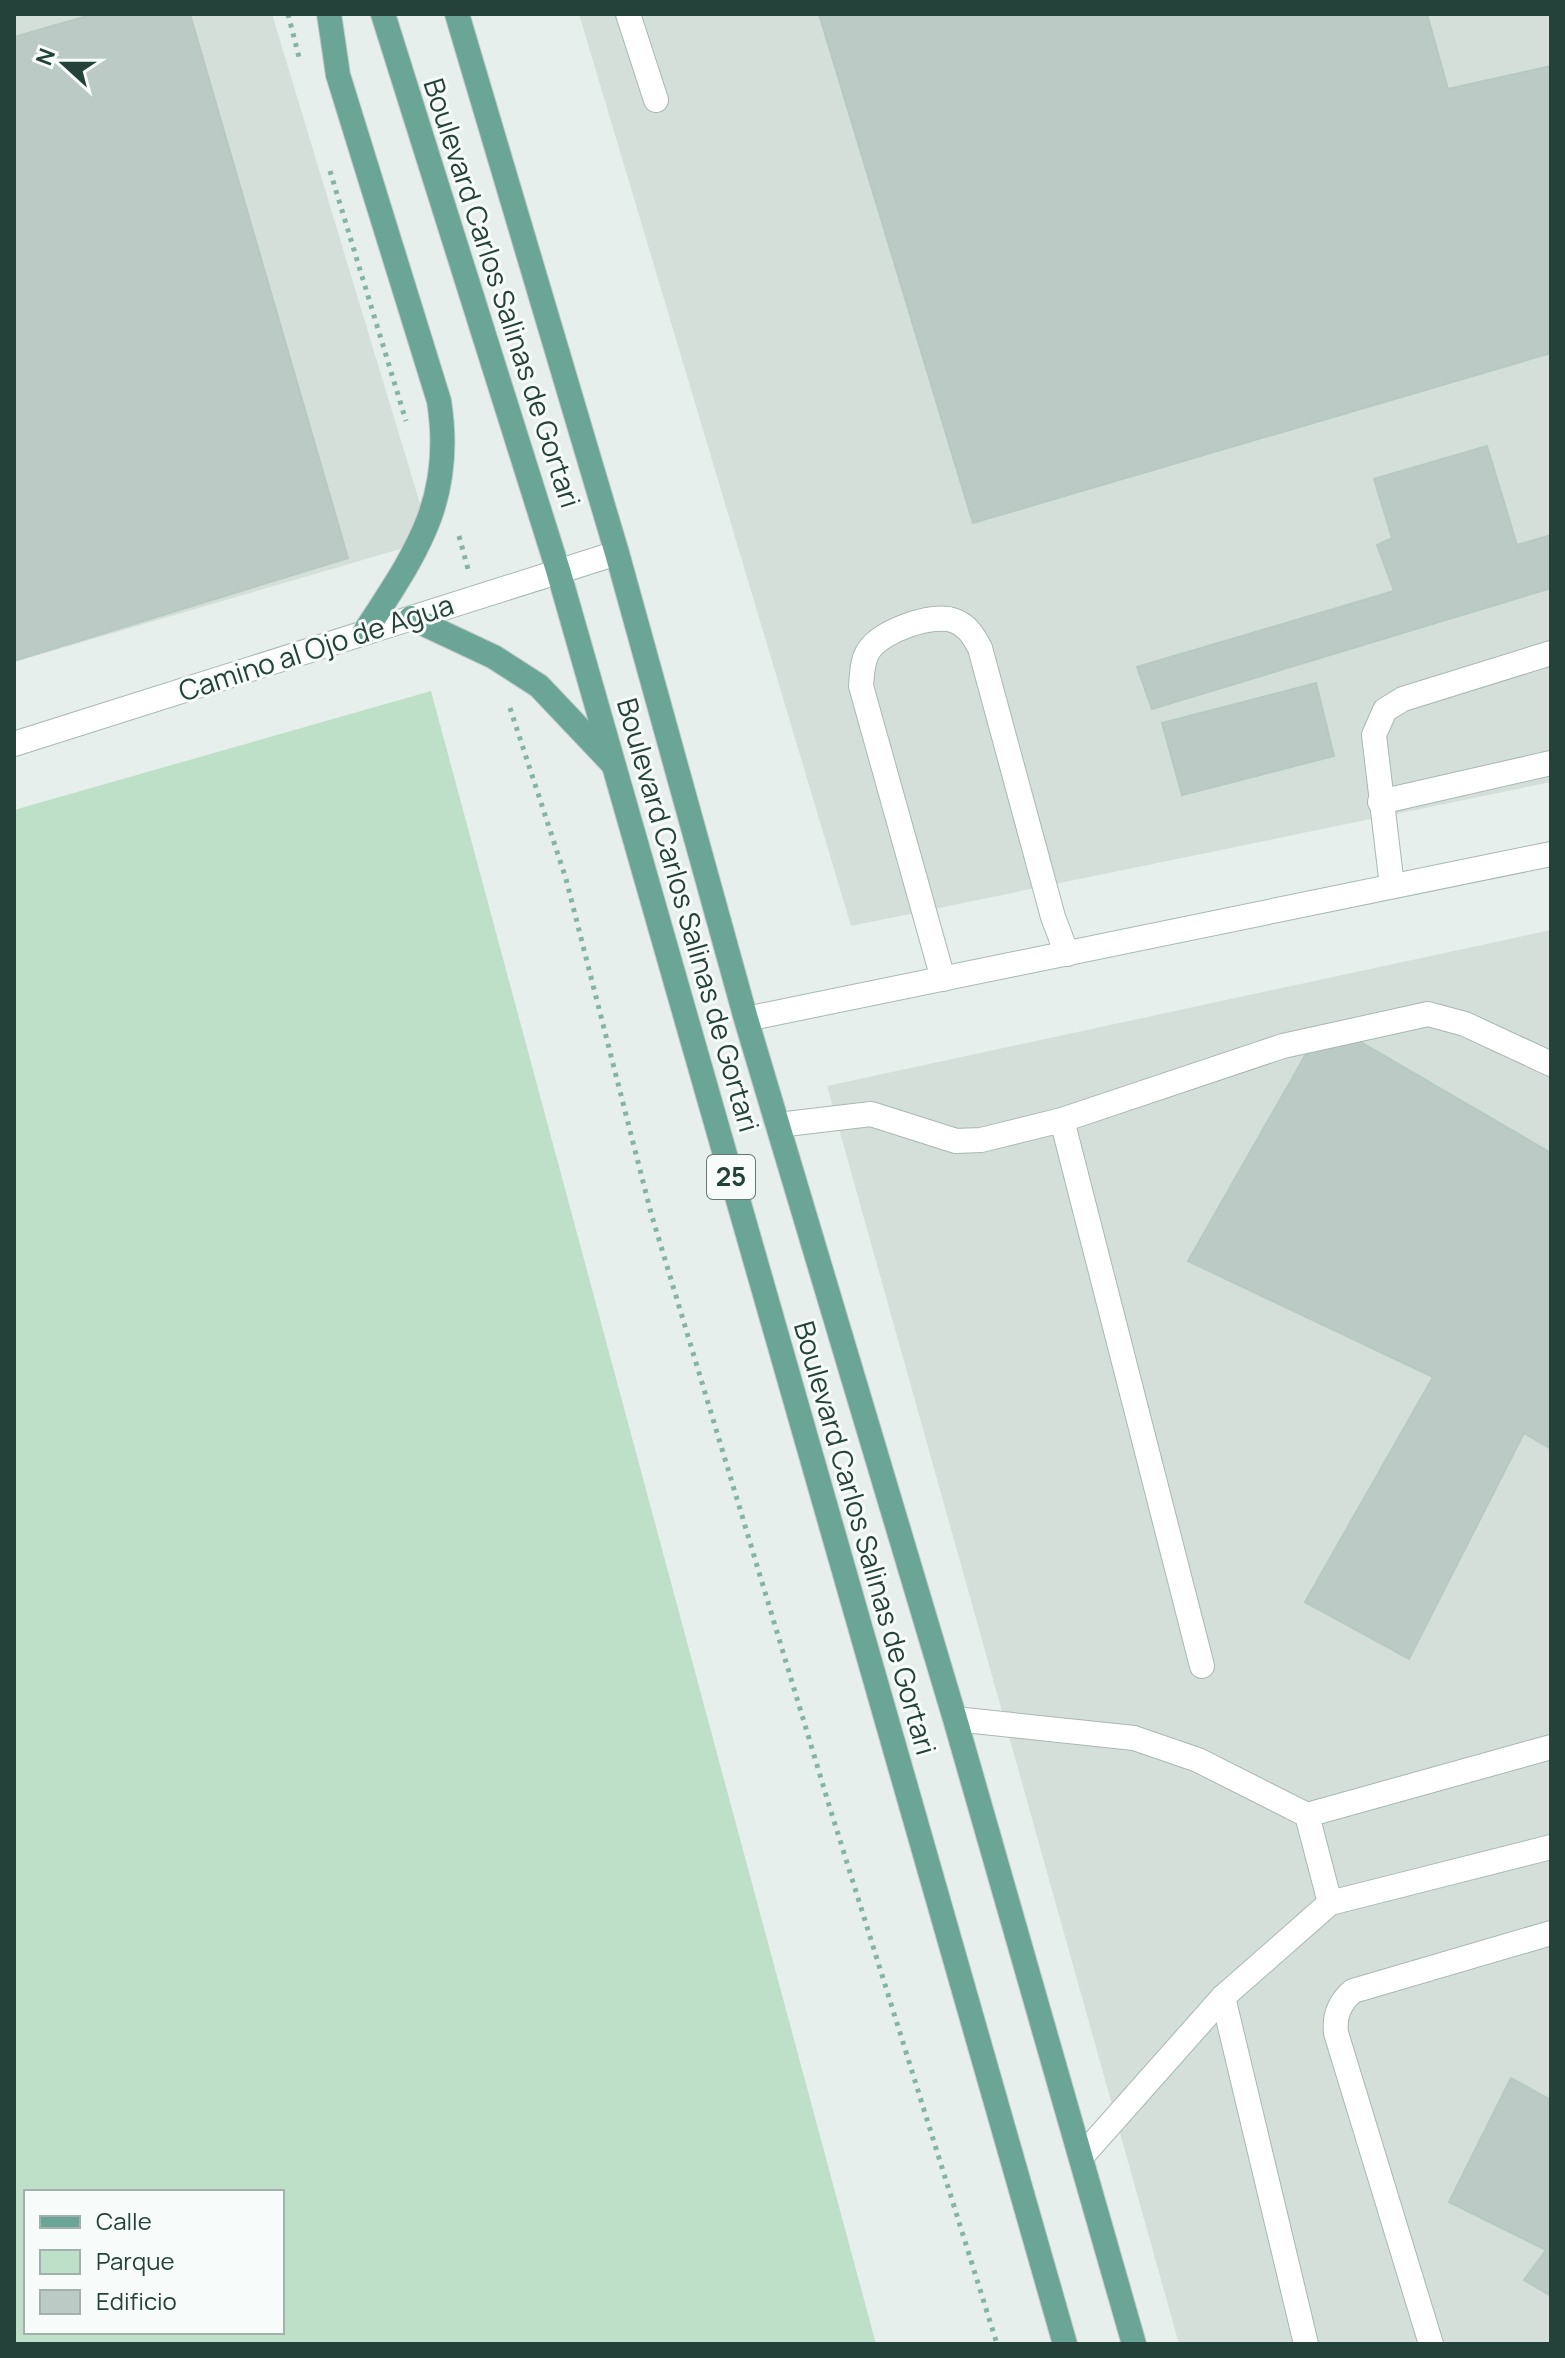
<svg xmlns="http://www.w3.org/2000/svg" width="1565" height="2358" viewBox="0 0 1565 2358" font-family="Manrope,sans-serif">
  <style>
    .built { fill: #d4dfda }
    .green { fill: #bfe0c8; fill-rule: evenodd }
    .building { fill: #bbcac4; stroke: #b8c9c2; stroke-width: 2 }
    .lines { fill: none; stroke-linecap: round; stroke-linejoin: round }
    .minor-casing { stroke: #a8b8b2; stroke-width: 26 }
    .major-casing { stroke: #c2cac8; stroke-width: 26 }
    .path { stroke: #86b3a5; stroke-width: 5; stroke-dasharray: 4 6; stroke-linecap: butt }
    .minor { stroke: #fff; stroke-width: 24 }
    .major { stroke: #6aa596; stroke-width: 24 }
    .labels { text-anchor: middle; stroke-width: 6; stroke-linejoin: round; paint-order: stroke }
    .shield { fill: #f7fbf9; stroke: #637a73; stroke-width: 2 }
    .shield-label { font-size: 26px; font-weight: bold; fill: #24423a }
    .street-label { font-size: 28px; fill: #24423a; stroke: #f7fbf9 }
  </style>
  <rect width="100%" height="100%" fill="#e6efeb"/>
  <g class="built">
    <polygon points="14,14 272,14 431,540 14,662"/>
    <polygon points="579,14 1551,14 1551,782 851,926"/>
    <polygon points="1551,930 1551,2344 1179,2344 827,1086"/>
  </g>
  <path class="green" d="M431,691L876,2344H14V810ZM26,2192H282V2332H26Z"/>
  <g class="building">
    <polygon points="94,14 190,14 348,558 14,661 14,37"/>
    <polygon points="819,14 1427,14 1448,89 1551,66 1551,353 973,523"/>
    <polygon points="1487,446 1517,545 1551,535 1551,588 1152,709 1137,667 1394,591 1377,545 1392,538 1374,479"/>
    <polygon points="1316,683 1334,756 1182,795 1162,723"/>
    <polygon points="1354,1038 1551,1153 1551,1449 1524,1433 1409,1659 1305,1602 1433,1377 1188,1261 1306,1054"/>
    <polygon points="1511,2078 1551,2100 1551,2296 1524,2280 1546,2250 1449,2202"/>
  </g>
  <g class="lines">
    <g class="minor-casing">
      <g id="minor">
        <polyline points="628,14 656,100"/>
        <polyline points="14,744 617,553"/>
        <polyline points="1380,802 1551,763"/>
        <polyline points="1392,886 1374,735 1385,710 1403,699 1551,653"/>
        <path d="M943,979L861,686C862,674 862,660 869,650C881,631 934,612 955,621C968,626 974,637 980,648L1053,917L1067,954"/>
        <polyline points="746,1019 1551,854"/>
        <polyline points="1062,1120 1202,1666"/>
        <polyline points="778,1125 871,1114 956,1141 981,1140 1062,1120 1283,1046 1428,1014 1465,1024 1551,1064"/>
        <polyline points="955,1719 1134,1738 1198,1760 1307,1815 1551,1747"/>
        <polyline points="1307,1815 1330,1903"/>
        <polyline points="1223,1997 1306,2344"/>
        <polyline points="1082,2156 1223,1997 1330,1903 1551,1847"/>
        <path d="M1431,2344L1336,2033C1334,2015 1340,2002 1353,1991L1551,1933"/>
      </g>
    </g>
    <g class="major-casing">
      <g id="major">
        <path d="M329,14L338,75L439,401C455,501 415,554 364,633"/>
        <polyline points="383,14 558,570 1065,2344"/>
        <polyline points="457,14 617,553 746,1019 955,1719 1134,2344"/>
        <polyline points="411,618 494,657 539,686 611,762"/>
      </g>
    </g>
    <g class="path">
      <polyline points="288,14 299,57"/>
      <polyline points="330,171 406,421"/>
      <polyline points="459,536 468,569"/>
      <polyline points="510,708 566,879 651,1213 829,1805 997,2344"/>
    </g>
    <use href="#minor" class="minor"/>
    <use href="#major" class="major"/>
  </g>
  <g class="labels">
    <rect class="shield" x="707" y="1155" width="48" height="44" rx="6"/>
    <g class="shield-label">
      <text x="731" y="1186">25</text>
    </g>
    <g class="street-label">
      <text transform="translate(502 293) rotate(72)" y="10">Boulevard Carlos Salinas de Gortari</text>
      <text transform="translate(316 648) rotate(-18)" y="10">Camino al Ojo de Agua</text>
      <text transform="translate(688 915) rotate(74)" y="10">Boulevard Carlos Salinas de Gortari</text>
      <text transform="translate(865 1538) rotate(74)" y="10">Boulevard Carlos Salinas de Gortari</text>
    </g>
  </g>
  <rect width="1565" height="2358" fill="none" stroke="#24423a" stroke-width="32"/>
  <rect x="24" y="2190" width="260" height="144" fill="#f7fbf9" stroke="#a3b1ad" stroke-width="2"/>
  <rect x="40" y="2216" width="40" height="12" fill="#6aa596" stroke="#a3b1ad" stroke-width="2"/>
  <text x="96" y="2230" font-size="24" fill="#24423a">Calle</text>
  <rect x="40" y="2250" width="40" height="24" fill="#bfe0c8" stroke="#a3b1ad" stroke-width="2"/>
  <text x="96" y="2270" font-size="24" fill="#24423a">Parque</text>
  <rect x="40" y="2290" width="40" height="24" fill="#bbcac4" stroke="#a3b1ad" stroke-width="2"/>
  <text x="96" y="2310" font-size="24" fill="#24423a">Edificio</text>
  <g transform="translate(64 64) rotate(291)" stroke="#f7fbf9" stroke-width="6" paint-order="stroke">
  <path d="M0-6L14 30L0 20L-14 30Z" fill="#24423a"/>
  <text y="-12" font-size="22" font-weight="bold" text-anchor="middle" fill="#24423a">N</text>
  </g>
</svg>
